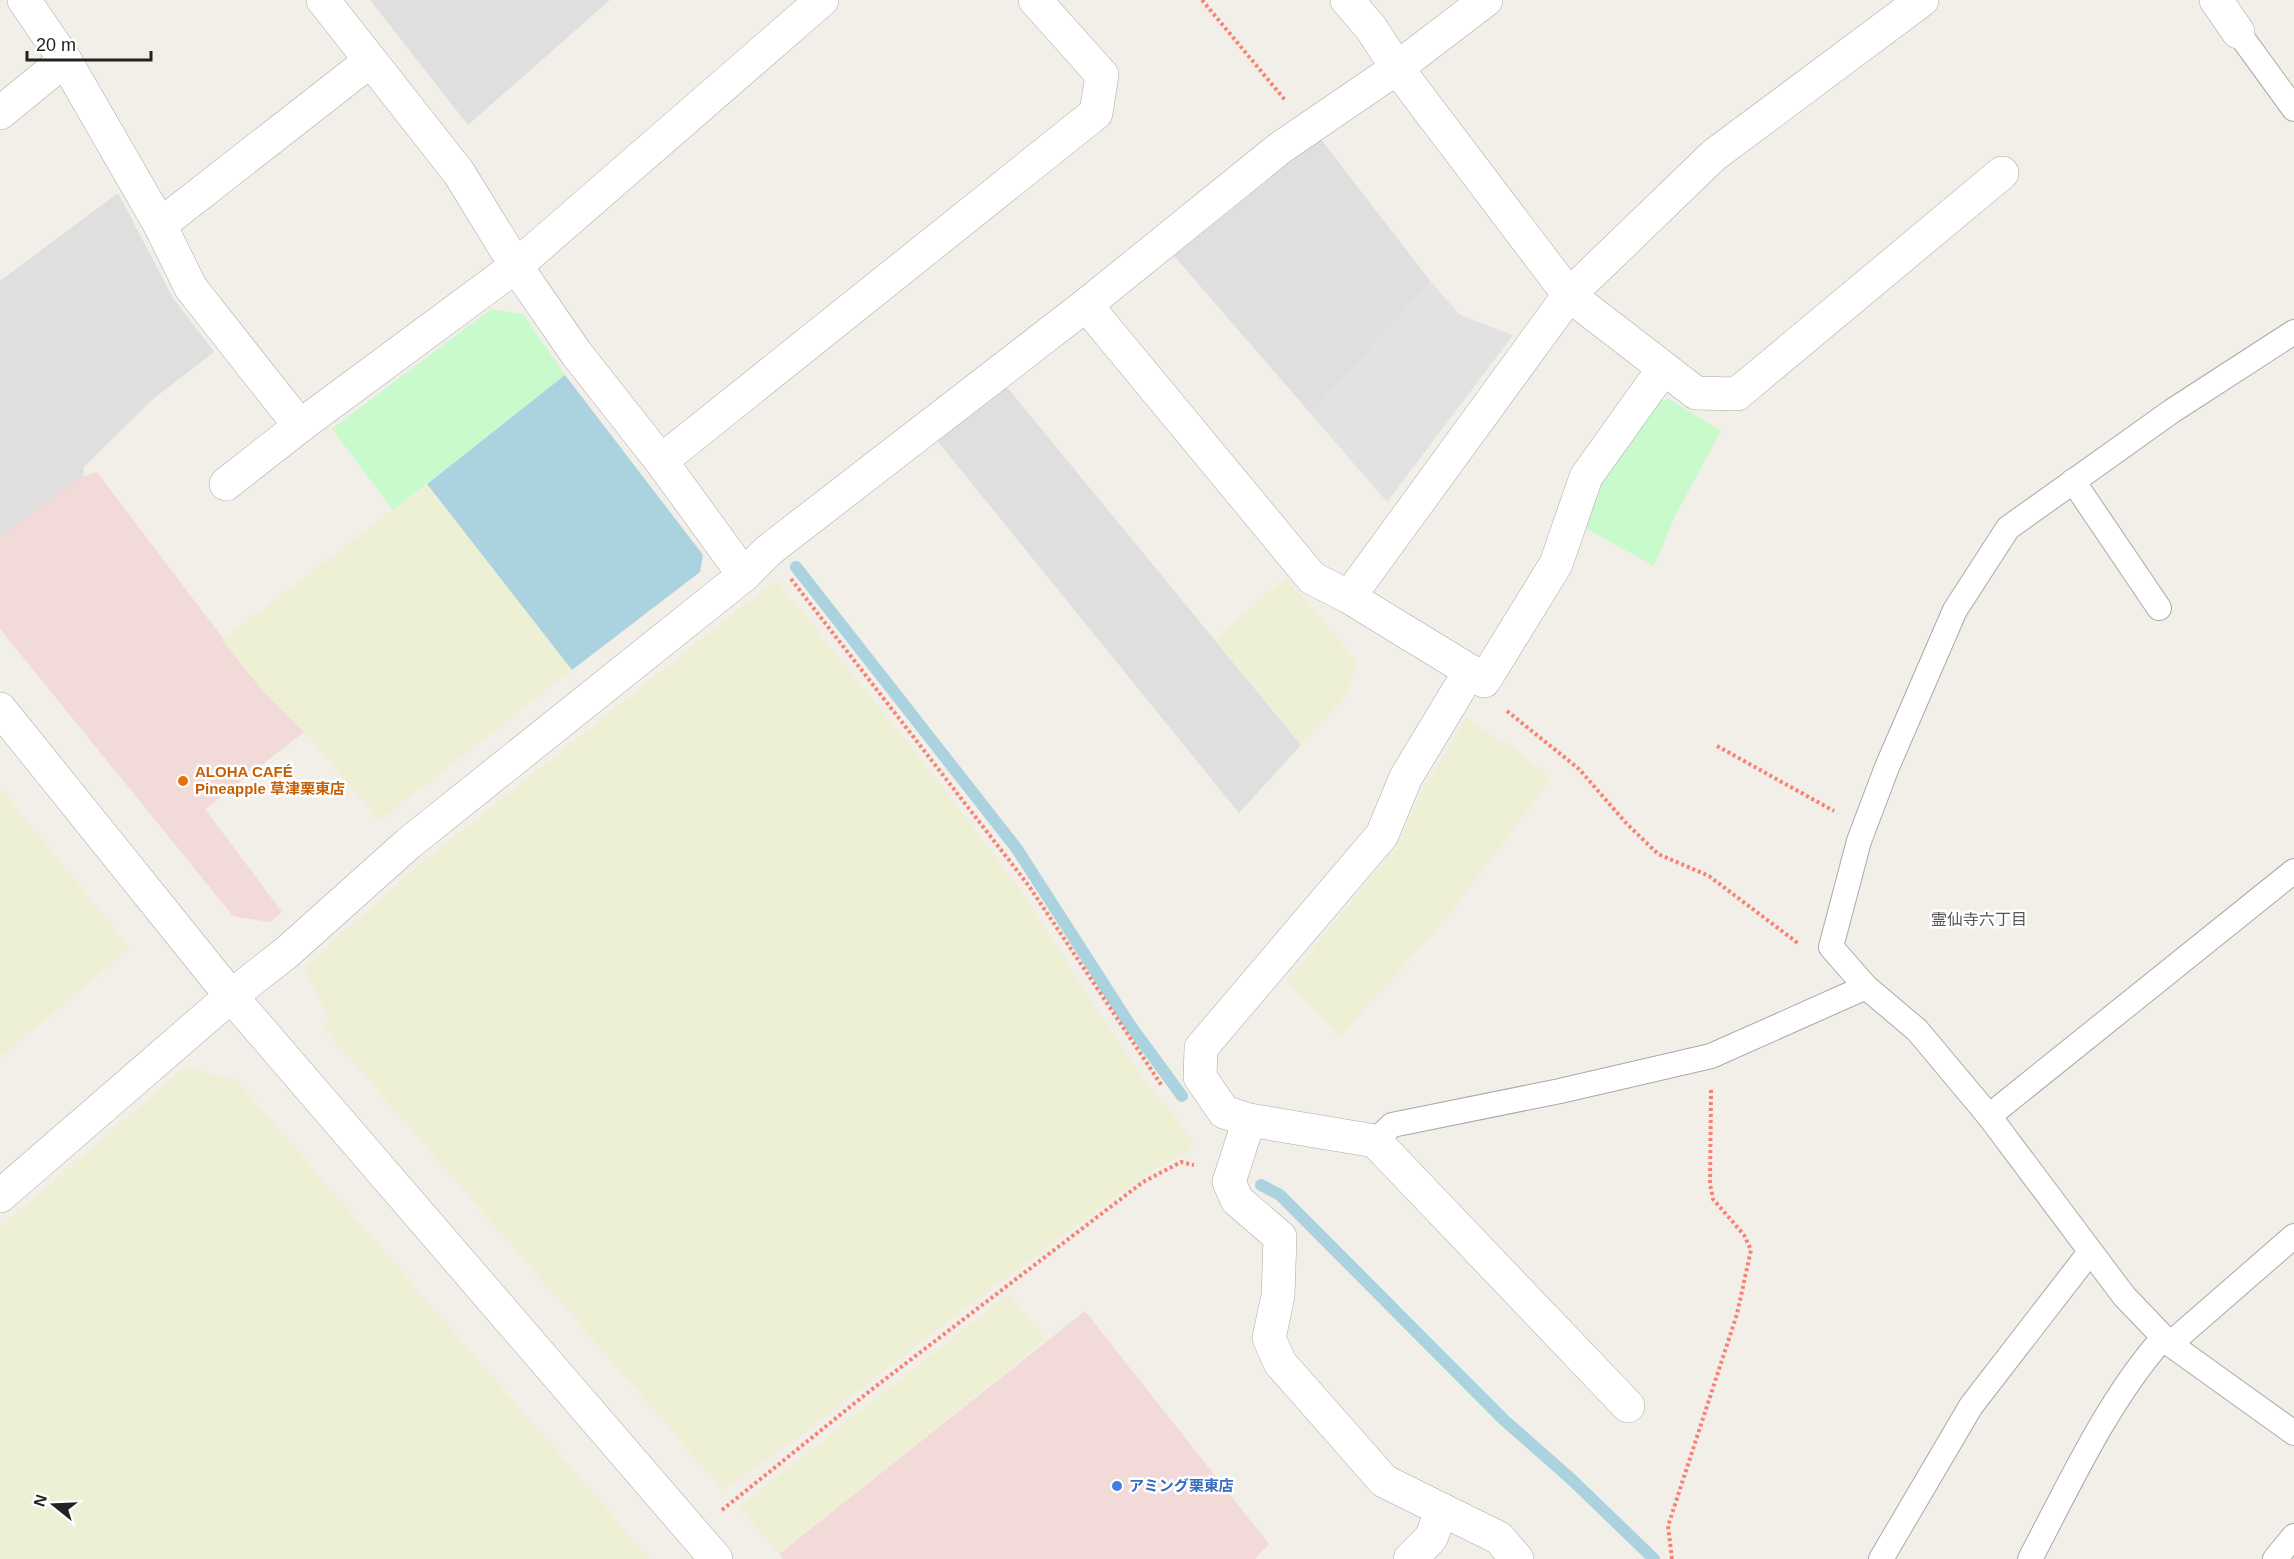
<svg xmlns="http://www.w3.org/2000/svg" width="2294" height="1559" viewBox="0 0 2294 1559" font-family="Helvetica,'Noto Sans JP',sans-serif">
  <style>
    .residential { fill: #e0dfdf }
    .commercial { fill: #f2dad9 }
    .farmland { fill: #eef0d5 }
    .park { fill: #c8facc }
    .parking { fill: #e2e2e2 }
    .water { fill: #aad3df }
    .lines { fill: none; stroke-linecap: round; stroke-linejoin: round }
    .stream { stroke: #aad3df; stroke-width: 12 }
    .service-casing { stroke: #a9a9a9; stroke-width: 26 }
    .minor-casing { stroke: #a9a9a9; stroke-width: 34 }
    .tertiary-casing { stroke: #a9a9a9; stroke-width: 34 }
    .path { stroke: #fa8072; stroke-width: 4; stroke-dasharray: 3 3; stroke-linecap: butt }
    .service { stroke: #fff; stroke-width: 24 }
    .minor { stroke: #fff; stroke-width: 33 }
    .tertiary { stroke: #fff; stroke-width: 33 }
    .food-dot { fill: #e8710a; stroke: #fff; stroke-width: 2 }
    .shop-dot { fill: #3f7fe0; stroke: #fff; stroke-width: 2 }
    .labels { text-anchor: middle; stroke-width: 5; stroke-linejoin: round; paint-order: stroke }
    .food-label { font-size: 15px; font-weight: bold; fill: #c56008; stroke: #fff; text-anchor: start }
    .shop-label { font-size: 15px; font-weight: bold; fill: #366cbe; stroke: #fff; text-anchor: start }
    .neighbourhood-label { font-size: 16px; fill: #555; stroke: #fff }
  </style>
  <rect width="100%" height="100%" fill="#f2efe9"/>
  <g class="residential">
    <polygon points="370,0 610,0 468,125"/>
    <polygon points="1320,138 1431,282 1311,414 1174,256"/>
    <polygon points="118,193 173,298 214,352 153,399 84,467 83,477 0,537 0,281"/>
    <polygon points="1006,386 1301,745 1239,813 935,438"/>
  </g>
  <g class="commercial">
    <polygon points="97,472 262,690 304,732 205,809 282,912 270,922 233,916 0,629 0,536 79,478"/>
    <polygon points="1085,1311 1269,1544 1255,1559 783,1559 779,1554"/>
  </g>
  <g class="farmland">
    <polygon points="427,484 572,670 379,821 304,732 262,690 222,640"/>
    <polygon points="1287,577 1357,663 1347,694 1301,745 1215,639"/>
    <polygon points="776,580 936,778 1021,891 1109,1027 1147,1083 1194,1141 1187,1155 1181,1153 1128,1187 948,1321 805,1433 723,1490 321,1025 330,1019 304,968 420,864"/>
    <polygon points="1467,717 1491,736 1513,747 1551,779 1443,922 1340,1037 1287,982 1399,843 1420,795"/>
    <polygon points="0,788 130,948 0,1057"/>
    <polygon points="187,1066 237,1081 650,1559 0,1559 0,1227"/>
    <polygon points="1009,1293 1046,1340 779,1554 739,1507"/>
  </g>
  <g class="park">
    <polygon points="491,309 523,314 565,375 393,510 332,429"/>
    <polygon points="1669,399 1721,431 1675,516 1654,566 1580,525 1597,477 1646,403"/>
  </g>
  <polygon class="parking" points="1431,282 1460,315 1513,335 1387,502 1311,414"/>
  <polygon class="water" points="565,375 703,555 700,572 572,670 427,484"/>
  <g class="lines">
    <g class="stream">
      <polyline points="796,567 1017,849 1130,1025 1182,1096"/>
      <polyline points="1261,1185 1280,1195 1504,1420 1570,1478 1654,1559"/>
    </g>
    <g class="service-casing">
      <g id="service">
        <polyline points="2238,32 2294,109"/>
        <polyline points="2294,332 2172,411 2008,528 1955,610 1887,767 1859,841 1831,947 1866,987 1917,1030 1989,1116 2124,1296 2170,1344 2294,1433"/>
        <polyline points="2073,481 2159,608"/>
        <polyline points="1989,1116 2294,871"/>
        <polyline points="1375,1141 1392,1125 1560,1091 1711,1056 1866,987"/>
        <polyline points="2170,1344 2294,1236"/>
        <polyline points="1881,1559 1971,1406 2090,1252"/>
        <path d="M2030,1559C2069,1485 2108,1400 2163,1338"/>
        <polyline points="2275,1559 2294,1536"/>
      </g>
    </g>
    <g class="minor-casing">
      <g id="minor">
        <polyline points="24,0 65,60 160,225 191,288 300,426"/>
        <polyline points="323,0 459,173 516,266 576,353 661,461 744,575"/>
        <polyline points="1347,0 1371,28 1397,68 1569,295 1349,597"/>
        <polyline points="1922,0 1714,155 1569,295 1696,393 1737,394 2002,173"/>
        <polyline points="2216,0 2238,32"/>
        <polyline points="0,113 65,60"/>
        <polyline points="160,225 370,61"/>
        <polyline points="1086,305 1312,578 1349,597 1470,671 1406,777 1382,835 1201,1048 1200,1077 1224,1112 1249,1120 1375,1141 1628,1406"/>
        <polyline points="661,461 1096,113 1102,75 1035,0"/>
        <polyline points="226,484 300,426 516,266 822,0"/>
        <polyline points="1470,671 1484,681 1556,564 1586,477 1663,369"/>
        <polyline points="1249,1120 1229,1182 1237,1200 1280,1237 1278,1296 1269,1338 1280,1363 1384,1481 1499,1538 1517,1559"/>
        <polyline points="0,1196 231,996 286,953 409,843 744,575 769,550 1086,305 1280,148 1397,68 1486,0"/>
        <polyline points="1410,1559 1431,1538 1442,1510"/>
      </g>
    </g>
    <g class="tertiary-casing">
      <polyline id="tertiary" points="0,709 231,996 716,1559"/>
    </g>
    <g class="path">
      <polyline points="1202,0 1285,100"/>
      <polyline points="791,579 1029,886 1162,1086"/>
      <polyline points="1507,711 1579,769 1626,823 1658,854 1709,876 1799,944"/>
      <polyline points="1717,746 1834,811"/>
      <polyline points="722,1510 871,1390 1143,1182 1181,1162 1194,1165"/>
      <polyline points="1672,1559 1668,1526 1737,1314 1751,1250 1744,1235 1713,1199 1710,1184 1711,1090"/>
    </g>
    <use href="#service" class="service"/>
    <use href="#minor" class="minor"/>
    <use href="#tertiary" class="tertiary"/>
  </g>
  <circle class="food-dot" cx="183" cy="781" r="6"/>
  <circle class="shop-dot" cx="1117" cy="1486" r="6"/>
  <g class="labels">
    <g class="food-label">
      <text x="195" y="777">ALOHA CAFÉ<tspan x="195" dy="17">Pineapple 草津栗東店</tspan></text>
    </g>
    <g class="shop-label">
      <text x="1129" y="1491">アミング栗東店</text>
    </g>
    <g class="neighbourhood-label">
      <text x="1979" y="925">霊仙寺六丁目</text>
    </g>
  </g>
  <g transform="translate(54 1505) rotate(288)" stroke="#ffffff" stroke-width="4.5" paint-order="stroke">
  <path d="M0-4.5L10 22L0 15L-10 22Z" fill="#222222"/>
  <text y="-9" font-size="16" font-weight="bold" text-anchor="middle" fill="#222222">N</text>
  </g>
  <path d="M27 51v9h124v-9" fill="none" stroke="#222222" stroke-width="3"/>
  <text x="36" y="51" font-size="18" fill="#222222" stroke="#ffffff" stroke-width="4.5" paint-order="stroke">20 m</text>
</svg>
